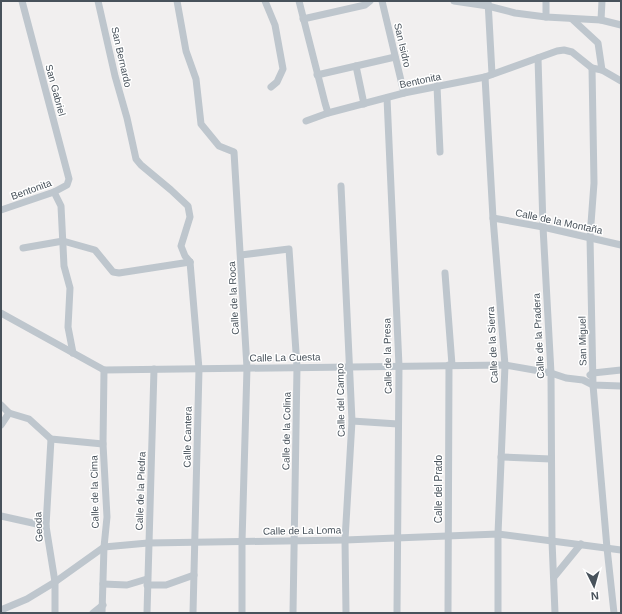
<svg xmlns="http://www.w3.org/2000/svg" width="622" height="614" viewBox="0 0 622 614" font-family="Arial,sans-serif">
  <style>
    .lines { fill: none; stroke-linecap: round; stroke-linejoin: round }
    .street { stroke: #bec6cd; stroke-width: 7 }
    .labels { text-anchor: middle; stroke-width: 3; stroke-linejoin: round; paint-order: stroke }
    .street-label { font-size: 10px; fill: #48525b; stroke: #fff }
  </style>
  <rect width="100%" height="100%" fill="#f1efef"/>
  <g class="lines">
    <g class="street">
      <polyline points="98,1 115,76 127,118 136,159 141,165 171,190 188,206 190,217 181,246 185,256 190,262"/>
      <polyline points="177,1 186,51 196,79 201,124 219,146 234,152 247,368 242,542 242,613"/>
      <polyline points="265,1 275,25 283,69 277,82 271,87"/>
      <polyline points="299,1 325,103 328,113"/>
      <polyline points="382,1 404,93"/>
      <polyline points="454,1 488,6 515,13 546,17 601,20 621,25"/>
      <polyline points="488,1 492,74"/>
      <polyline points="546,17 546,1"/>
      <polyline points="303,19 365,5 370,1"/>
      <polyline points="572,19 598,43 602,70"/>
      <polyline points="601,20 602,1"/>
      <polyline points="538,58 543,227 551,373 552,541 555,613"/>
      <polyline points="356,66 364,104"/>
      <polyline points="592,68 594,183 590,237 593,385 607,548 614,613"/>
      <polyline points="317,75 395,57"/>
      <polyline points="485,77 493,218 505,365 498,534 498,613"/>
      <polyline points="437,86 440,152"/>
      <polyline points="387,98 399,366 397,613"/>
      <polyline points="306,121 328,113 404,93 485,77 557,51 564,50 572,52 592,68 602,70 621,81"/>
      <polyline points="341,186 352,421 345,540 346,613"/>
      <polyline points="54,192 61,206 64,266 70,288 68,327 73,353"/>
      <polyline points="1,210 54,192 67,185 69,179 22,1"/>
      <polyline points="493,218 543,227 621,245"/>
      <polyline points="23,248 63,241 95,250 113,272 119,273 190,262"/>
      <polyline points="241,255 289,249 297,367 293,613"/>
      <polyline points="190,262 199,369 193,613"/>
      <polyline points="445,273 452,365"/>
      <polyline points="1,313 104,370 505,365 551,373 566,378 583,380 593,385 621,386"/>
      <polyline points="590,375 593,373 621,370"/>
      <polyline points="1,405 9,413 29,419 51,439 103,444"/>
      <polyline points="352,421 398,424"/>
      <polyline points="1,425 9,413"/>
      <polyline points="51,439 46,526 55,582 55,613"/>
      <polyline points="501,457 551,459"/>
      <polyline points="1,516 46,526"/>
      <polyline points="554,577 581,544"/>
      <polyline points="103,584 127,585 147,579"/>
      <polyline points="147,585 166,585 194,575"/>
      <polyline points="1,610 27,599 55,582 104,547 148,543 345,540 498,534 621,550"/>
      <polyline points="93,613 103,605"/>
      <polyline points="102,613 104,547 107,517 103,444 104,370"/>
      <polyline points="147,613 154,369"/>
      <polyline points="448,613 449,365"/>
    </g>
  </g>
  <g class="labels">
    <g class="street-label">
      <text transform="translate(403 45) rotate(77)" y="4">San Isidro</text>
      <text transform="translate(122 57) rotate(77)" y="4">San Bernardo</text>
      <text transform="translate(420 80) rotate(-12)" y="4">Bentonita</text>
      <text transform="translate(56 90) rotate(75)" y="4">San Gabriel</text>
      <text transform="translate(31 189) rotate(-20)" y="4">Bentonita</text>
      <text transform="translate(559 221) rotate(12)" y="4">Calle de la Montaña</text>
      <text transform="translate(233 298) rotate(-93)" y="4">Calle de la Roca</text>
      <text transform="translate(538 336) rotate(-93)" y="4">Calle de la Pradera</text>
      <text transform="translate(582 341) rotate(-91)" y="4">San Miguel</text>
      <text transform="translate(492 345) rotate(-93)" y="4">Calle de la Sierra</text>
      <text transform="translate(387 356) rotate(-91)" y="4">Calle de la Presa</text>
      <text transform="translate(285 357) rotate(-1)" y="4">Calle La Cuesta</text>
      <text transform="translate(340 400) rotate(-91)" y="4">Calle del Campo</text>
      <text transform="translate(286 431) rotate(-89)" y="4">Calle de la Colina</text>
      <text transform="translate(187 437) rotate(-89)" y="4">Calle Cantera</text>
      <text transform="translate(438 489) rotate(-90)" y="4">Calle del Prado</text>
      <text transform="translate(140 491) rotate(-88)" y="4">Calle de la Piedra</text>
      <text transform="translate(94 492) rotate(-91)" y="4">Calle de la Cima</text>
      <text transform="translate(38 527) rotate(-93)" y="4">Geoda</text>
      <text transform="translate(302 530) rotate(-1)" y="4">Calle de La Loma</text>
    </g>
  </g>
  <rect width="622" height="614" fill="none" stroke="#48525b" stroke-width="4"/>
  <g transform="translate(594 586) rotate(175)" stroke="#ffffff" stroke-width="3" paint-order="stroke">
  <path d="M0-3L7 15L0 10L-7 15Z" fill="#48525b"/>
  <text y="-6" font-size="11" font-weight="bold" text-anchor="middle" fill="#48525b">N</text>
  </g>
</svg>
